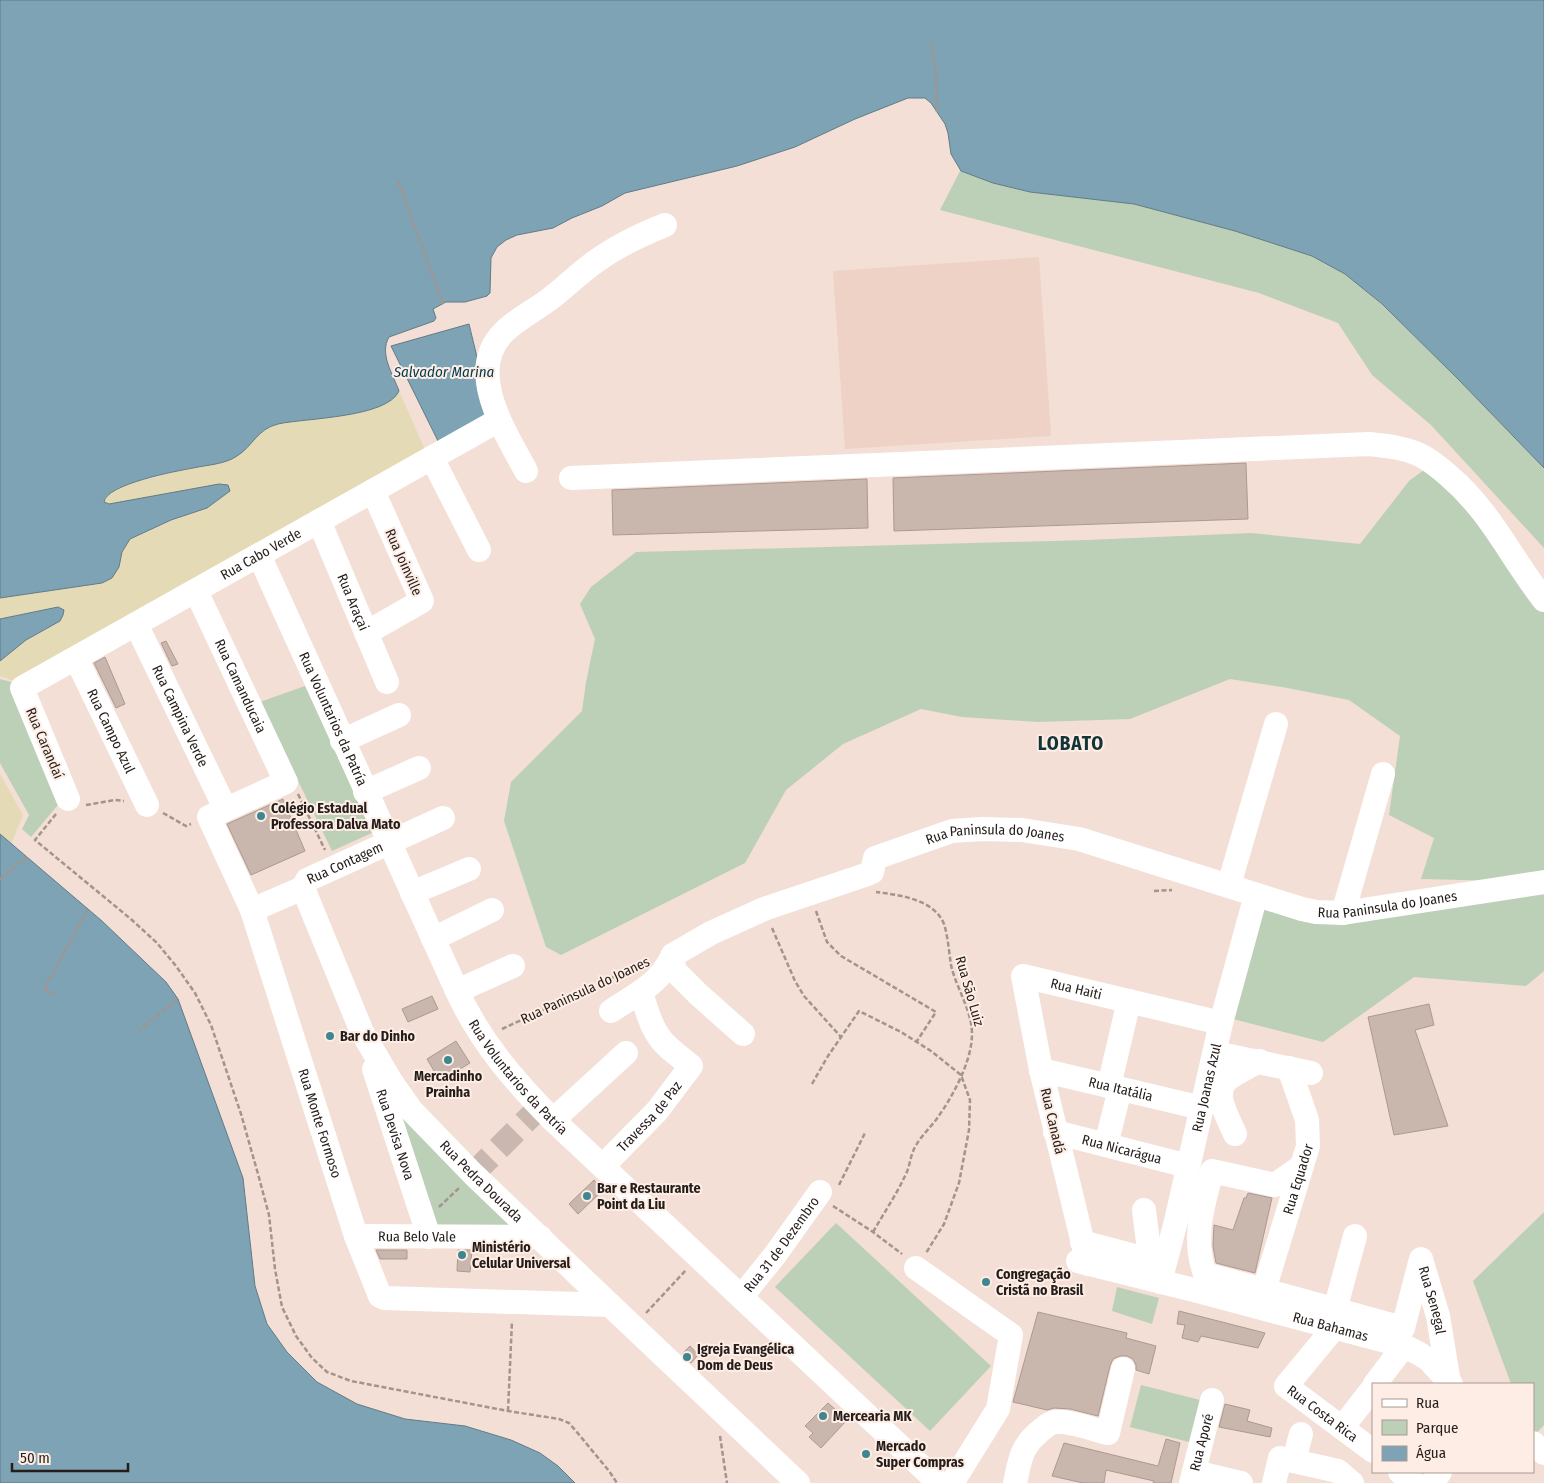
<svg xmlns="http://www.w3.org/2000/svg" width="1544" height="1483" viewBox="0 0 1544 1483" font-family="'Fira Sans Condensed',sans-serif">
  <style>
    .built { fill: #edd2c5 }
    .green { fill: #bccfb7 }
    .sand { fill: #e4dab5 }
    .water { fill: #7da3b4; stroke: #627b86 }
    .building { fill: #c9b6ad; stroke: #ac9991 }
    .lines { fill: none; stroke-linecap: round; stroke-linejoin: round }
    .minor-tunnel { stroke: #cab8b0; stroke-width: 24; stroke-dasharray: 24 12; stroke-linecap: butt }
    .path { stroke: #a3948d; stroke-width: 2.5; stroke-dasharray: 5 2.5; stroke-linecap: butt }
    .minor { stroke: #fff; stroke-width: 24 }
    .poi-dot { fill: #3f868f; stroke: #feede5; stroke-width: 2 }
    .labels { text-anchor: middle; stroke-width: 4; stroke-linejoin: round; paint-order: stroke }
    .street-label { font-size: 14px; fill: #241d1a; stroke: #feede5 }
    .poi-label { font-size: 14px; font-weight: bold; fill: #241d1a; stroke: #feede5; text-anchor: start }
    .water-label { font-size: 15px; font-style: italic; fill: #013b4d; stroke: #feede5 }
    .district-label { font-size: 19px; font-weight: bold; letter-spacing: 1px; fill: #123438; stroke: #feede5 }
  </style>
  <rect width="100%" height="100%" fill="#f3dfd5"/>
  <polygon class="built" points="1039,257 1051,436 845,449 833,271"/>
  <g class="green">
    <polygon points="960,171 994,183 1030,192 1134,204 1235,231 1312,256 1345,274 1381,304 1458,379 1544,468 1544,548 1431,425 1372,375 1338,323 1259,293 940,210"/>
    <polygon points="1424,470 1479,516 1544,600 1544,882 1421,879 1434,838 1389,815 1400,736 1349,700 1282,687 1230,679 1130,719 1038,722 962,717 921,709 843,744 786,790 745,863 561,955 546,947 504,821 511,782 582,711 586,682 595,639 580,604 591,587 636,552 1087,540 1251,533 1360,544 1409,481"/>
    <polygon points="0,679 18,684 63,799 31,837 22,829 29,815 0,763"/>
    <polygon points="305,686 374,832 332,851 260,702"/>
    <polygon points="1544,886 1544,971 1526,986 1414,977 1323,1042 1229,1018 1260,897 1324,917"/>
    <polygon points="394,1090 526,1233 431,1233"/>
    <polygon points="1544,1212 1544,1425 1533,1437 1533,1384 1511,1384 1473,1281"/>
    <polygon points="836,1223 991,1366 930,1431 775,1287"/>
    <polygon points="1117,1287 1159,1298 1152,1324 1112,1311"/>
    <polygon points="1141,1385 1204,1401 1193,1443 1130,1427"/>
  </g>
  <g class="sand">
    <path d="M399,391L425,450L16,682L0,676V661L26,640L60,621L63,615L64,610L58,607L0,619V598L102,583L119,567L122,552L130,539L171,520L207,508L229,492L146,498L109,504L104,502C106,486 144,480 157,477C168,474 179,471 190,468C200,467 212,466 220,461C231,455 242,448 252,440C260,434 267,427 277,424C305,417 387,419 399,391Z"/>
    <polygon points="0,774 23,815 11,844 0,834"/>
  </g>
  <g class="water">
    <path d="M0,0H1544V468L1458,379L1382,304L1345,274L1312,256L1235,231L1134,204L1030,192L993,183L961,171L951,154L948,133L945,124L931,103L925,98H908L855,119L795,147L737,166L625,193L602,206L572,218L553,228L517,235L506,240L497,247L491,258L490,293L487,296L465,302H446L433,309L436,318L434,321L389,337C379,354 393,374 399,391C387,418 305,418 278,424C257,429 253,446 237,456C226,464 207,465 193,468C177,471 106,484 104,502L109,504L219,484L228,485L230,491L207,508L171,520L130,539L122,552L119,567L112,578L102,583L0,598Z"/>
    <polygon points="469,324 491,415 440,445 391,346"/>
    <polygon points="58,607 64,610 63,615 60,621 26,640 0,661 0,619"/>
    <polygon points="0,834 102,921 166,982 178,999 243,1178 255,1286 267,1324 287,1352 317,1382 357,1404 405,1419 465,1426 511,1440 540,1453 558,1466 575,1483 0,1483"/>
  </g>
  <g class="building">
    <polygon points="1246,463 1248,519 894,531 893,478"/>
    <polygon points="867,479 868,528 613,535 612,490"/>
    <polygon points="166,641 178,664 172,666 161,643"/>
    <polygon points="105,657 125,704 116,708 94,663"/>
    <polygon points="283,799 305,851 251,875 227,824"/>
    <polygon points="432,996 438,1009 408,1022 402,1009"/>
    <polygon points="1429,1004 1434,1025 1415,1030 1448,1126 1394,1135 1368,1017"/>
    <polygon points="456,1041 470,1063 440,1081 427,1059"/>
    <polygon points="594,1180 603,1190 578,1214 569,1204"/>
    <polygon points="1248,1193 1272,1198 1255,1273 1216,1263 1213,1246 1214,1225 1233,1230 1244,1198 1246,1198"/>
    <polygon points="376,1250 407,1250 407,1259 380,1259"/>
    <polygon points="458,1250 472,1250 470,1272 457,1271"/>
    <polygon points="1179,1311 1265,1333 1258,1348 1201,1336 1198,1342 1182,1338 1185,1325 1177,1324"/>
    <polygon points="1038,1312 1127,1333 1126,1338 1156,1346 1149,1374 1136,1370 1136,1365 1133,1359 1127,1356 1120,1356 1113,1359 1110,1366 1098,1416 1070,1409 1054,1408 1047,1410 1013,1402"/>
    <polygon points="690,1346 698,1355 691,1363 682,1354"/>
    <polygon points="828,1403 847,1420 821,1448 809,1437 813,1433 805,1426"/>
    <polygon points="1225,1404 1250,1410 1247,1421 1272,1428 1270,1437 1219,1427"/>
    <polygon points="1166,1439 1180,1443 1171,1483 1153,1483 1154,1481 1106,1470 1104,1483 1083,1483 1052,1476 1064,1443 1158,1466"/>
  </g>
  <g class="lines">
    <polyline class="minor-tunnel" points="473,1174 540,1107"/>
    <g class="path">
      <polyline points="931,42 936,72 937,112"/>
      <polyline points="398,181 443,304"/>
      <polyline points="298,794 325,850"/>
      <polyline points="86,805 115,800 124,801"/>
      <polyline points="163,813 186,826 191,824"/>
      <polyline points="56,814 35,840 132,920 157,943 176,966 195,993 211,1025 241,1114 258,1174 269,1215 275,1269 282,1307 296,1336 312,1358 327,1372 351,1381 508,1411 559,1419 569,1423 576,1431 609,1471 617,1483"/>
      <polyline points="0,879 27,857"/>
      <polyline points="1154,891 1172,890"/>
      <polyline points="816,911 827,942 841,956 936,1012 917,1041"/>
      <polyline points="772,928 795,981 804,996 841,1037"/>
      <polyline points="55,995 44,989 88,909"/>
      <polyline points="502,1029 644,963"/>
      <polyline points="138,1031 178,999"/>
      <polyline points="812,1084 828,1056 859,1011 901,1032 931,1051 961,1075 970,1100 969,1130 959,1183 944,1224 926,1253"/>
      <polyline points="839,1185 865,1133"/>
      <polyline points="833,1206 873,1232 902,1254"/>
      <polyline points="439,1207 459,1188"/>
      <path d="M873,1232C884,1213 896,1195 905,1176C910,1167 910,1156 915,1147C921,1136 931,1127 938,1117C953,1096 972,1061 972,1034C972,1010 956,988 951,965C949,952 948,937 944,924C934,899 899,895 876,892"/>
      <polyline points="646,1313 686,1270"/>
      <polyline points="508,1411 512,1321"/>
      <polyline points="720,1436 727,1483"/>
    </g>
    <g class="minor">
      <polyline points="432,458 479,550"/>
      <path d="M526,471C506,433 464,371 504,332C518,318 536,310 551,298C566,287 579,273 595,262C617,246 640,235 665,225"/>
      <path d="M571,478L1369,444C1386,446 1402,447 1418,454C1429,459 1440,468 1449,476C1491,512 1511,558 1544,600"/>
      <path id="s1" d="M319,521L387,682"/>
      <path id="s2" d="M259,555L457,991C480,1041 514,1081 553,1120L939,1483"/>
      <path id="s3" d="M196,591L286,782L209,817L252,910L356,1236L380,1296L385,1298L610,1305"/>
      <path id="s4" d="M136,624L225,808"/>
      <polyline points="366,633 422,601 373,491"/>
      <path id="s5" d="M76,658L147,805"/>
      <polyline points="342,741 399,715"/>
      <polyline points="365,792 419,768"/>
      <path id="s6" d="M68,799L22,688L499,420"/>
      <polyline points="1229,885 1276,724"/>
      <path id="s7" d="M303,888L362,1032L392,1083L411,1110L473,1174L610,1305L798,1483"/>
      <polyline points="412,893 469,869"/>
      <path id="s8" d="M252,910L303,888L307,880L443,818"/>
      <polyline points="1343,913 1383,774"/>
      <polyline points="433,939 492,910"/>
      <path id="s9" d="M673,955L711,933L764,909L865,875L872,872L875,858L952,831L982,829L1022,830L1079,839L1302,909L1316,912L1343,913L1544,882"/>
      <polyline points="673,955 674,970 698,994 743,1034"/>
      <polyline points="457,991 513,966"/>
      <path d="M611,1011C637,993 658,986 673,955"/>
      <polyline points="1215,1053 1311,1073"/>
      <path id="s10" d="M374,1069L429,1237"/>
      <path id="s11" d="M1041,1070L1202,1108"/>
      <polyline points="1109,1086 1129,1001"/>
      <polyline points="553,1120 626,1053"/>
      <path id="s12" d="M1055,1132L1188,1166"/>
      <path d="M1235,1134C1229,1119 1211,1092 1228,1079C1237,1072 1249,1067 1259,1061"/>
      <polyline points="1106,1145 1120,1089"/>
      <path id="s13" d="M603,1166L657,1111L691,1066C682,1058 671,1051 664,1043C651,1029 647,1010 641,993"/>
      <path id="s14" d="M1302,1166L1275,1185L1212,1171C1203,1205 1192,1238 1205,1274L1403,1328L1421,1259L1438,1316L1449,1383"/>
      <path id="s15" d="M356,1236L540,1237"/>
      <polyline points="1082,1242 1143,1258 1147,1257 1149,1250 1144,1210"/>
      <path id="s16" d="M1078,1261L1198,1291L1404,1346L1418,1353L1429,1360L1451,1384"/>
      <path id="s17" d="M1088,1264L1041,1070L1023,976L1221,1023"/>
      <polyline points="916,1268 1011,1335 998,1409 952,1483"/>
      <path id="s18" d="M1160,1282L1176,1221L1221,1023L1256,895"/>
      <path id="s19" d="M1264,1290L1308,1146L1307,1120L1289,1068"/>
      <path id="s20" d="M742,1296L775,1255L820,1192"/>
      <polyline points="1335,1310 1355,1236"/>
      <path id="s21" d="M1334,1328L1286,1386L1373,1451"/>
      <polyline points="1375,1384 1404,1346"/>
      <polyline points="1342,1428 1373,1388"/>
      <polyline points="1533,1443 1544,1453"/>
      <polyline points="1294,1461 1301,1434"/>
      <polyline points="1194,1472 1241,1483"/>
      <polyline points="1400,1472 1414,1483"/>
      <path d="M1015,1483C1020,1461 1020,1448 1039,1432C1044,1428 1048,1423 1055,1422C1069,1420 1094,1430 1108,1433L1123,1369"/>
      <path id="s22" d="M1191,1483L1212,1400"/>
      <polyline points="1274,1483 1280,1458 1338,1471 1352,1483"/>
      <polyline points="1432,1483 1440,1472"/>
    </g>
  </g>
  <g class="poi-dot">
    <circle cx="261" cy="816" r="5"/>
    <circle cx="330" cy="1036" r="5"/>
    <circle cx="448" cy="1060" r="5"/>
    <circle cx="587" cy="1196" r="5"/>
    <circle cx="462" cy="1255" r="5"/>
    <circle cx="986" cy="1282" r="5"/>
    <circle cx="687" cy="1357" r="5"/>
    <circle cx="823" cy="1416" r="5"/>
    <circle cx="866" cy="1454" r="5"/>
  </g>
  <g class="labels">
    <g class="street-label">
      <text dy="5" stroke="none"><textPath href="#s6" startOffset="394">Rua Cabo Verde</textPath></text>
      <text transform="translate(404 562) rotate(66)" y="5">Rua Joinville</text>
      <text dy="5" stroke="none"><textPath href="#s1" startOffset="88">Rua Araçai</textPath></text>
      <text dy="5" stroke="none"><textPath href="#s3" startOffset="105">Rua Camanducaia</textPath></text>
      <text dy="5" stroke="none"><textPath href="#s4" startOffset="102">Rua Campina Verde</textPath></text>
      <text dy="5" stroke="none"><textPath href="#s2" startOffset="180">Rua Voluntarios da Patría</textPath></text>
      <text dy="5" stroke="none"><textPath href="#s5" startOffset="81">Rua Campo Azul</textPath></text>
      <text transform="translate(45 743) rotate(67)" y="5">Rua Carandaí</text>
      <text dy="5" stroke="none"><textPath href="#s9" startOffset="355">Rua Paninsula do Joanes</textPath></text>
      <text dy="5" stroke="none"><textPath href="#s8" startOffset="106">Rua Contagem</textPath></text>
      <text dy="5" stroke="none"><textPath href="#s9" startOffset="760">Rua Paninsula do Joanes</textPath></text>
      <text dy="5" stroke="none"><textPath href="#s17" startOffset="350">Rua Haiti</textPath></text>
      <text transform="translate(585 990) rotate(-25)" y="5">Rua Paninsula do Joanes</text>
      <text transform="translate(970 991) rotate(74)" y="5">Rua São Luiz</text>
      <text dy="5" stroke="none"><textPath href="#s2" startOffset="585">Rua Voluntarios da Patría</textPath></text>
      <text dy="5" stroke="none"><textPath href="#s18" startOffset="200">Rua Joanas Azul</textPath></text>
      <text dy="5" stroke="none"><textPath href="#s11" startOffset="82">Rua Itatália</textPath></text>
      <text dy="5" stroke="none"><textPath href="#s13" startOffset="68">Travessa de Paz</textPath></text>
      <text transform="translate(1053 1121) rotate(77)" y="5">Rua Canadá</text>
      <text dy="5" stroke="none"><textPath href="#s3" startOffset="622">Rua Monte Formoso</textPath></text>
      <text dy="5" stroke="none"><textPath href="#s10" startOffset="69">Rua Devisa Nova</textPath></text>
      <text dy="5" stroke="none"><textPath href="#s12" startOffset="69">Rua Nicarágua</textPath></text>
      <text dy="5" stroke="none"><textPath href="#s19" startOffset="116">Rua Equador</textPath></text>
      <text dy="5" stroke="none"><textPath href="#s7" startOffset="348">Rua Pedra Dourada</textPath></text>
      <text dy="5" stroke="none"><textPath href="#s15" startOffset="61">Rua Belo Vale</textPath></text>
      <text dy="5" stroke="none"><textPath href="#s20" startOffset="65">Rua 31 de Dezembro</textPath></text>
      <text dy="5" stroke="none"><textPath href="#s14" startOffset="522">Rua Senegal</textPath></text>
      <text dy="5" stroke="none"><textPath href="#s16" startOffset="261">Rua Bahamas</textPath></text>
      <text dy="5" stroke="none"><textPath href="#s21" startOffset="121">Rua Costa Rica</textPath></text>
      <text dy="5" stroke="none"><textPath href="#s22" startOffset="42">Rua Aporé</textPath></text>
    </g>
    <g class="poi-label">
      <text x="271" y="813">Colégio Estadual<tspan x="271" dy="16">Professora Dalva Mato</tspan></text>
      <text x="340" y="1041">Bar do Dinho</text>
      <text x="448" y="1081" text-anchor="middle">Mercadinho<tspan x="448" dy="16">Prainha</tspan></text>
      <text x="597" y="1193">Bar e Restaurante<tspan x="597" dy="16">Point da Liu</tspan></text>
      <text x="472" y="1252">Ministério<tspan x="472" dy="16">Celular Universal</tspan></text>
      <text x="996" y="1279">Congregação<tspan x="996" dy="16">Cristã no Brasil</tspan></text>
      <text x="697" y="1354">Igreja Evangélica<tspan x="697" dy="16">Dom de Deus</tspan></text>
      <text x="833" y="1421">Mercearia MK</text>
      <text x="876" y="1451">Mercado<tspan x="876" dy="16">Super Compras</tspan></text>
    </g>
    <g class="water-label">
      <text x="444" y="377">Salvador Marina</text>
    </g>
    <g class="district-label">
      <text x="1071" y="750">LOBATO</text>
    </g>
  </g>
  <rect x="1372" y="1383" width="162" height="90" fill="#feede5" stroke="#a79a94"/>
  <rect x="1382" y="1399" width="25" height="8" fill="#ffffff" stroke="#a79a94"/>
  <text x="1416" y="1408" font-size="15" fill="#241d1a">Rua</text>
  <rect x="1382" y="1420" width="25" height="15" fill="#bccfb7" stroke="#a79a94"/>
  <text x="1416" y="1433" font-size="15" fill="#241d1a">Parque</text>
  <rect x="1382" y="1446" width="25" height="15" fill="#7da3b4" stroke="#a79a94"/>
  <text x="1416" y="1458" font-size="15" fill="#241d1a">Água</text>
  <path d="M12 1463v8h116v-8" fill="none" stroke="#241d1a" stroke-width="2.5"/>
  <text x="20" y="1463" font-size="15" fill="#241d1a" stroke="#feede5" stroke-width="4" paint-order="stroke">50 m</text>
</svg>
